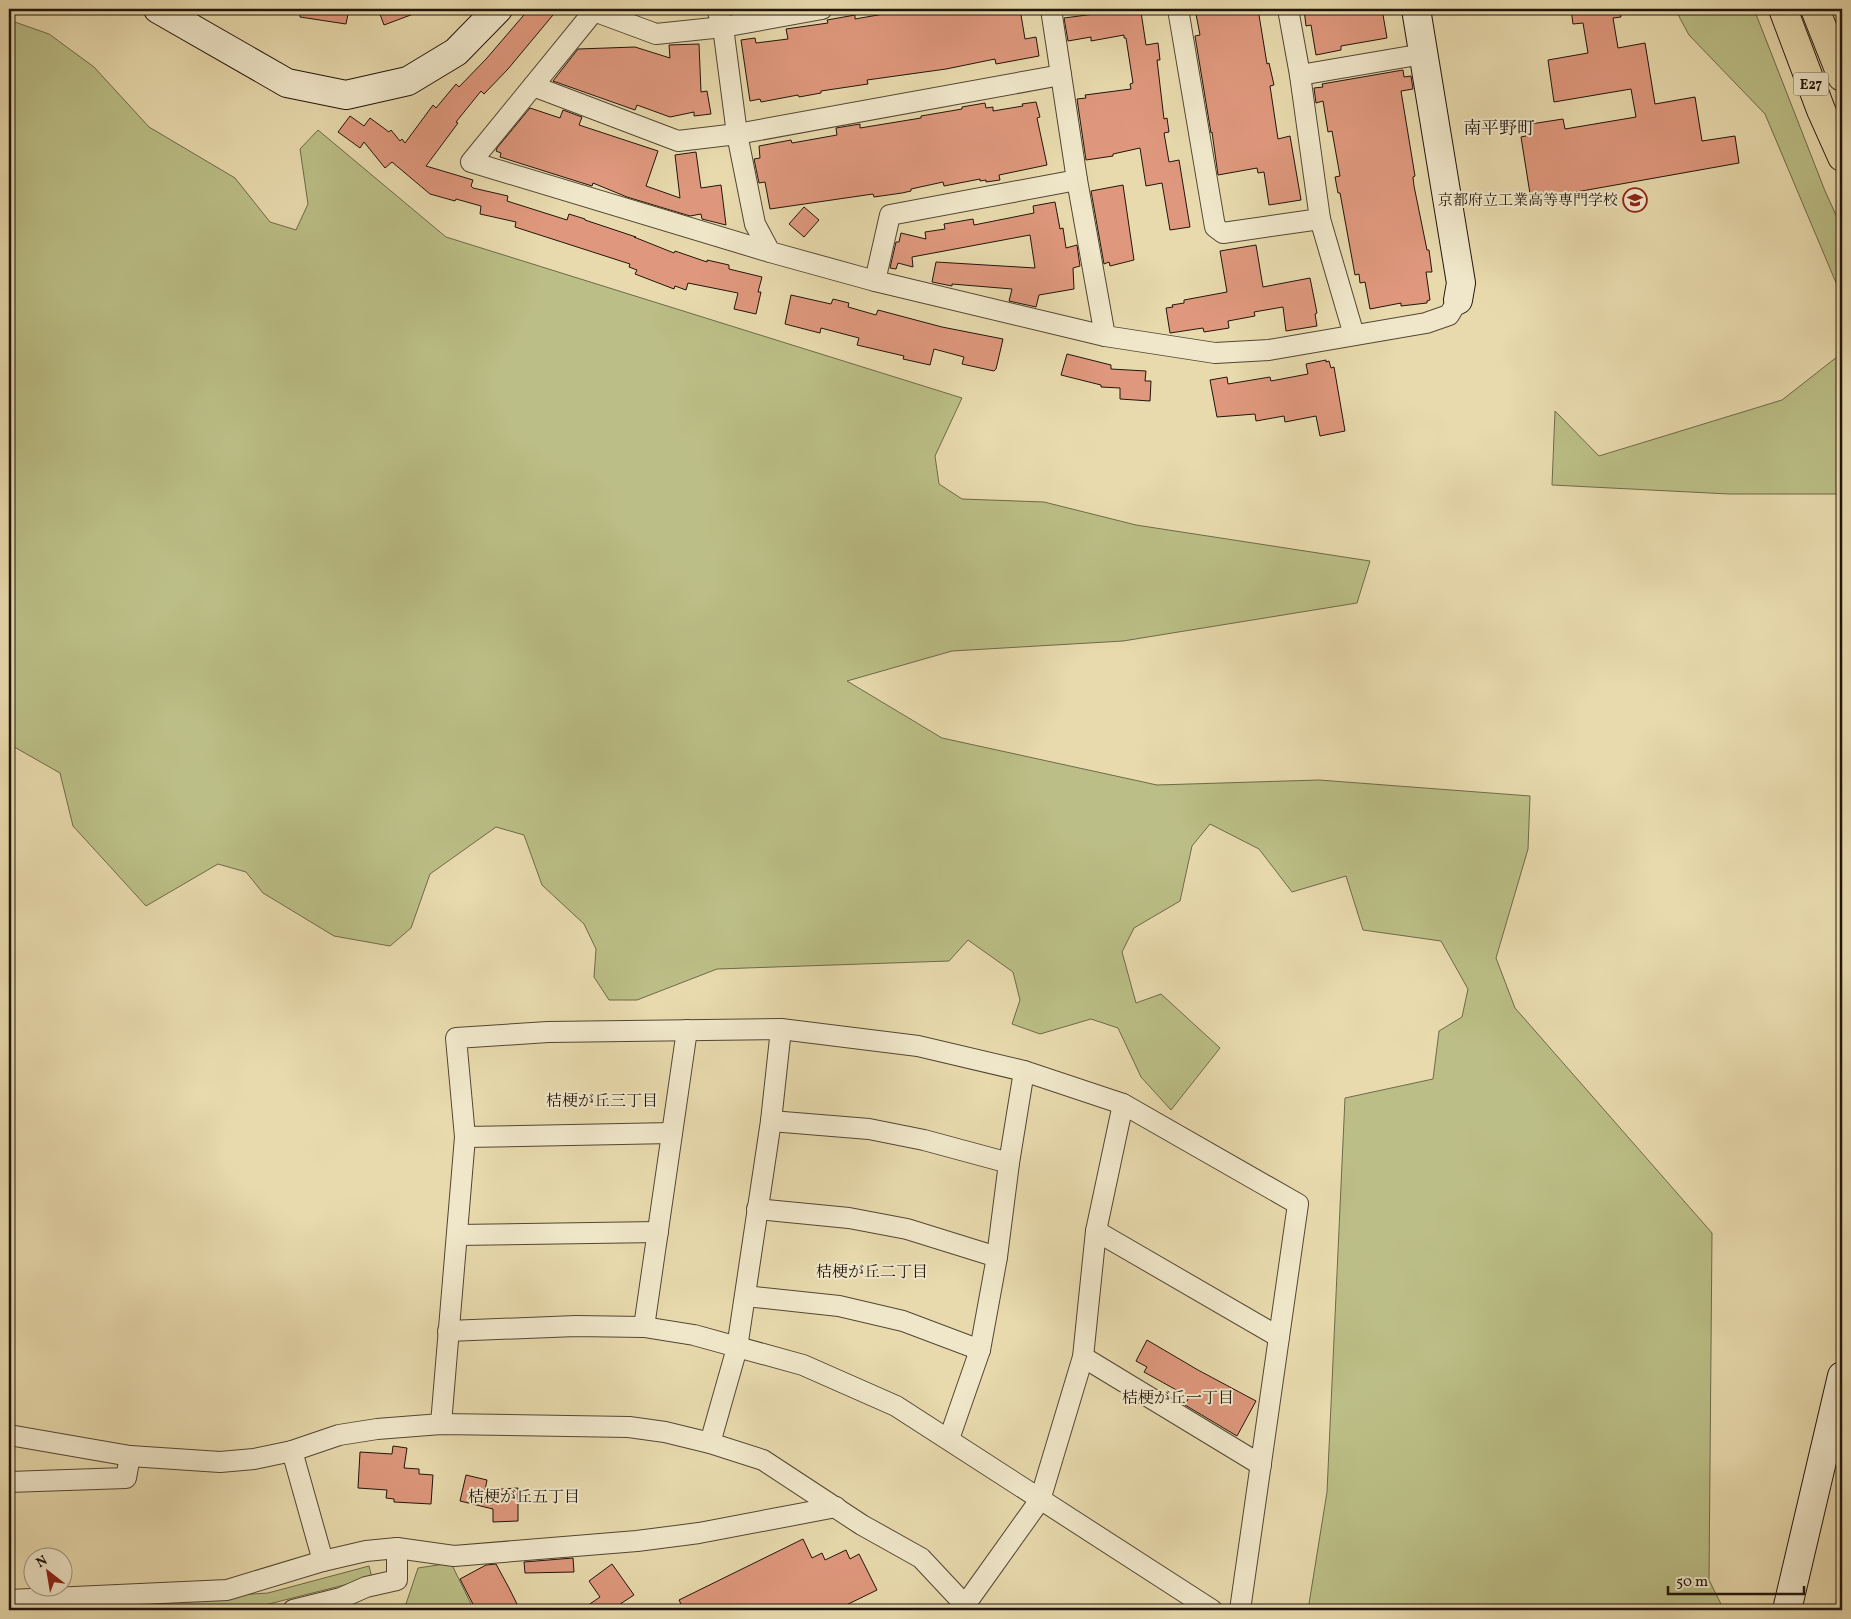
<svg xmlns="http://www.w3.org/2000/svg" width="1851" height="1619" viewBox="0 0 1851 1619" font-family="Vollkorn,'Noto Serif JP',serif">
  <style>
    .green { fill: #bbbe86; stroke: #6e6a49 }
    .building { fill: #df987d; stroke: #21150c }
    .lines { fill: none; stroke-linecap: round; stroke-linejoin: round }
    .street-casing { stroke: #534634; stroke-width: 22 }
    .secondary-casing { stroke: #21150c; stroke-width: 30 }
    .highway-casing { stroke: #21150c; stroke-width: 30 }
    .street { stroke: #f0e7ca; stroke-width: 20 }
    .secondary { stroke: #f0e7ca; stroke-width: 28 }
    .highway { stroke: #e8daad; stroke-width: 28 }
    .labels { text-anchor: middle; stroke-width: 4; stroke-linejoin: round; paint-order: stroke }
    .shield { fill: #f0e7ca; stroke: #5f5445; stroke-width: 1 }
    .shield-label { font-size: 14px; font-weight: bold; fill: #21150c }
    .poi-label { font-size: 15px; fill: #21150c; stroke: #f0e7ca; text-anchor: end }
    .neighbourhood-label { font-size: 16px; fill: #21150c; stroke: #f0e7ca }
    .quarter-label { font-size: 18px; fill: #21150c; stroke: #f0e7ca }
  </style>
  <rect width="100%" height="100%" fill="#e8daad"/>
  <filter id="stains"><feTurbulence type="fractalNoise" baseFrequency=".004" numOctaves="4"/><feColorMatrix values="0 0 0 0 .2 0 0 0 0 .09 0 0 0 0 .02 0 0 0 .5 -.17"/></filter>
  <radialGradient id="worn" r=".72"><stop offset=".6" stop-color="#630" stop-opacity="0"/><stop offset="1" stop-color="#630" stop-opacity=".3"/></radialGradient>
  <g class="green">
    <polygon points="1675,9 1754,9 1825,191 1842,228 1842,297 1765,114 1689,35"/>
    <polygon points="9,20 49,34 94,67 149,127 235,178 270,222 296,230 308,204 300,149 318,130 446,237 962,398 935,456 939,484 962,499 1044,502 1136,525 1370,561 1357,603 1123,641 952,651 847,681 942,738 1157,785 1319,780 1530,796 1528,849 1496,958 1515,1008 1712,1233 1709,1580 1724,1610 1308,1610 1327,1492 1345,1098 1433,1079 1439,1031 1462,1017 1468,989 1441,941 1363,930 1346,876 1292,892 1259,849 1210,824 1192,846 1180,901 1134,928 1122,952 1136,1003 1161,994 1220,1048 1171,1110 1141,1077 1118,1028 1091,1019 1040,1034 1012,1024 1020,1000 1013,972 968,940 949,961 717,969 637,1000 609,1000 594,977 596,949 584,924 542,885 524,835 496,827 430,874 411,928 390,946 334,936 263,893 246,872 218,864 146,906 73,826 60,773 9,744"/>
    <polygon points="1842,353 1842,494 1729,494 1552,485 1555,411 1599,456 1782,400"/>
    <polygon points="451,1563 474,1610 379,1610 406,1604 418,1568"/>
    <polygon points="369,1566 372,1578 257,1607 251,1610 9,1610 268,1593"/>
  </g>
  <g class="building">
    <polygon points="300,9 349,9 346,24 300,17"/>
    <polygon points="378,9 424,9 424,10 384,25"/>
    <polygon points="529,9 558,9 508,69 484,94 481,91 456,122 458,123 426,166 473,180 471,186 473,188 508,196 507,201 567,220 569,214 585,219 585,220 636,237 634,237 674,253 675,251 707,262 707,260 729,265 729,269 762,277 758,292 761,292 756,314 734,309 738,293 688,283 686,290 675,286 674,289 635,274 637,270 629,267 630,264 515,227 516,222 480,214 481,206 456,199 455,201 430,194 392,162 385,168 364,142 360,148 338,132 350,116 364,126 370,118 389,132 391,130 400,141 402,139 405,143 433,105 436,108 456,84 459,87 487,58"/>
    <polygon points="912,9 1020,9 1025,39 1036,37 1039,56 996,64 995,59 946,69 867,80 868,84 821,91 821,93 799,97 798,95 761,102 760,99 750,101 741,40 755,38 756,43 788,39 786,29 828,23 827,20 855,15 855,19"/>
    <polygon points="1132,9 1133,13 1141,12 1146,45 1158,43 1160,60 1157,60 1164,119 1167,118 1169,132 1164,133 1169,162 1179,160 1190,227 1170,230 1162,183 1146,186 1140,148 1113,154 1113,156 1086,160 1077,99 1086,98 1085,95 1131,89 1130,84 1133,83 1126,38 1124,38 1124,35 1091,41 1091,37 1068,41 1064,18"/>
    <polygon points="1195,9 1258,9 1267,64 1269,63 1274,85 1270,86 1278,139 1290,136 1301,200 1269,205 1264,172 1258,173 1257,168 1218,175 1212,132 1211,133 1195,36 1200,35"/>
    <polygon points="1304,9 1382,9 1387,38 1341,46 1341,50 1316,55 1311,25 1306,26"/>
    <polygon points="1571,9 1620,9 1621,17 1613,18 1618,48 1645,43 1655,104 1695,97 1702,141 1735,136 1739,163 1531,200 1521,137 1526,136 1524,125 1563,119 1565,129 1636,117 1631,89 1554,102 1548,60 1588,53 1583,23 1573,24"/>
    <polygon points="699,44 701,92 707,91 711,114 694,116 694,112 670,117 637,105 635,110 553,81 578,49 635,47 670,58 669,45"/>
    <polygon points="1403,70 1404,77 1411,76 1413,89 1401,91 1415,176 1413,177 1414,186 1427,250 1429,250 1432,272 1426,272 1430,300 1427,301 1427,303 1401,306 1401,303 1370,309 1365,282 1360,283 1359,274 1355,275 1340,193 1338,193 1335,177 1340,176 1332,131 1328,132 1323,101 1316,103 1314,88 1323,87 1322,84"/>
    <polygon points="1036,102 1040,117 1037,118 1047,165 999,175 1000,180 986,182 986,180 980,181 980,179 944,186 943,182 911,189 911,191 902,193 874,197 873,194 770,209 765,182 759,183 754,159 760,158 759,146 791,140 792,143 837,135 836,128 860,124 860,128 921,118 921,116 962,109 962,107 985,103 986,108 993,107 993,111 1023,106 1022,104"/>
    <polygon points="530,108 560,118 563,110 582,117 579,125 658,151 646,186 680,198 675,155 696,152 701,188 721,185 726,225 702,219 701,214 690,216 627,197 593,183 592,186 500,157 501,153 496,151 497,148"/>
    <polygon points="1123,185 1134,260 1110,266 1109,262 1104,264 1091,191"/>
    <polygon points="1055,202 1060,229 1063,228 1066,248 1077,245 1080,266 1073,268 1074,289 1039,295 1036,307 1009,301 1012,289 952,284 952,286 932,282 936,262 1035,268 1030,235 912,257 913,267 898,263 896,269 890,268 896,242 899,242 901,233 926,239 925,232 945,229 944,224 973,219 974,225 1034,213 1033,206"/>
    <polygon points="804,207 819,220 804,237 789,224"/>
    <polygon points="1256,245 1263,287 1310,278 1317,313 1315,314 1317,326 1286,331 1283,307 1254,312 1255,316 1228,321 1229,328 1204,332 1203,328 1170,333 1166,308 1173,307 1172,305 1184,303 1184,300 1227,292 1220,251"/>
    <polygon points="791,295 831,304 833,299 849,303 848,307 876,315 878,310 942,327 1003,339 996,369 994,371 962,364 964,357 934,349 930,365 903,359 904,356 857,345 859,338 821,328 820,333 785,324"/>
    <polygon points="1067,354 1111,365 1111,369 1146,371 1145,381 1151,381 1150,401 1120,399 1120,388 1101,387 1101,385 1061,375"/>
    <polygon points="1326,360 1326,362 1329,361 1331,368 1334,367 1345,431 1320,436 1316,416 1285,422 1284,416 1256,421 1255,414 1217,417 1210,380 1227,377 1228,384 1270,377 1271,381 1308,374 1306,364"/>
    <polygon points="1147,1340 1198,1370 1256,1401 1237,1436 1185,1405 1189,1397 1144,1372 1147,1367 1136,1361"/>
    <polygon points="393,1446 407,1448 404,1468 419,1469 419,1474 433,1475 431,1504 394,1502 394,1499 386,1498 387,1490 358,1488 360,1452 392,1454"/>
    <polygon points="466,1475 487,1480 485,1490 518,1488 518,1521 493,1522 493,1509 460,1501"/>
    <polygon points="803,1539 812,1558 822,1553 825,1560 846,1550 850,1559 859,1554 877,1590 836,1610 684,1610 679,1600"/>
    <polygon points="573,1558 574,1572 525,1573 524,1562"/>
    <polygon points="496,1564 509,1588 520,1610 476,1610 460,1579 486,1565"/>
    <polygon points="612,1564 634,1595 611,1610 581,1610 600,1597 589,1581"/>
  </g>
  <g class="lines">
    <g class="street-casing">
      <g id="street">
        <polyline points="717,9 723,27 737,134 755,224 770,252 875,281 1105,336 1215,353 1269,350 1426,323 1449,315 1458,300"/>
        <polyline points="1051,9 1077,180 1105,336"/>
        <polyline points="1178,9 1215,227 1223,233 1320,219"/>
        <polyline points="1288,9 1300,75 1320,219 1354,335"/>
        <polyline points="1300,75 1423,54"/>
        <polyline points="533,86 678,141 737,134 1061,75"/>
        <polyline points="770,252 471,162 594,11 656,34 723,27 822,9"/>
        <polyline points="875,281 890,215 1077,180"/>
        <polyline points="771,1121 869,1129 924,1140 1009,1163"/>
        <polyline points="465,1137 672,1133"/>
        <polyline points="757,1209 849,1218 907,1229 997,1257"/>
        <polyline points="1096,1231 1279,1337"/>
        <polyline points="457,1235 658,1232"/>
        <polyline points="745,1296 839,1306 903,1321 980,1350"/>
        <polyline points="644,1327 687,1030"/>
        <polyline points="448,1331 576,1326 644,1327 694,1335 803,1365 896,1406 1212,1610"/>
        <polyline points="1083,1357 1261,1465"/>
        <polyline points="441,1424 465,1137 456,1038 548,1032 781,1029 918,1046 1024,1071 1123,1104 1298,1204 1240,1610"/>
        <polyline points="9,1435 130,1456 220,1462 254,1459 292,1451 339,1435 377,1429 441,1424 629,1427 665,1432 710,1443 763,1460 862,1525 921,1558 965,1605 968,1610"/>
        <polyline points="949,1439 980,1350 997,1257 1009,1163 1024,1071"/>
        <polyline points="710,1443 737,1348 771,1121 781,1029"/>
        <polyline points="292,1451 323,1561"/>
        <polyline points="9,1482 126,1478 130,1456"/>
        <polyline points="9,1600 227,1590 323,1561 366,1551 397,1548 454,1556 637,1541 699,1533 836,1507"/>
        <polyline points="965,1605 1040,1500 1083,1357 1096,1231 1123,1104"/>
        <polyline points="293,1610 341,1598 366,1587 397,1580 397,1548"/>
      </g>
    </g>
    <g class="secondary-casing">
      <g id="secondary">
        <polyline points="158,9 287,83 346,95 408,81 456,52 498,9"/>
        <polyline points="1416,9 1461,283 1458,300"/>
        <polyline points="1787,1610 1842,1376"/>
      </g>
    </g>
    <g class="highway-casing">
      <g id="highway">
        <polyline points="1783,9 1821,110 1842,157"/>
        <polyline points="1815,9 1842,77"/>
      </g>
    </g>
    <use href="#street" class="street"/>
    <use href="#secondary" class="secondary"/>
    <use href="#highway" class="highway"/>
  </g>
  <defs>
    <g id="school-ring" transform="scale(1.25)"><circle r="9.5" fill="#f0e7ca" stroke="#8f2418" stroke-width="1.5"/><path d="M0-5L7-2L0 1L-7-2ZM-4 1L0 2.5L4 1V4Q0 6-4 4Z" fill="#8f2418"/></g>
  </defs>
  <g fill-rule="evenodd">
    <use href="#school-ring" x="1635" y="200"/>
  </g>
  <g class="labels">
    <rect class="shield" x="1793.5" y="72.5" width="35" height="23" rx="4"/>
    <g class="shield-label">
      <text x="1811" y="89">E27</text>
    </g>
    <g class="poi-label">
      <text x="1618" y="205">京都府立工業高等専門学校</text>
    </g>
    <g class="neighbourhood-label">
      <text x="602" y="1106">桔梗が丘三丁目</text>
      <text x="872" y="1277">桔梗が丘二丁目</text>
      <text x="1178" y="1403">桔梗が丘一丁目</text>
      <text x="524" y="1502">桔梗が丘五丁目</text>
    </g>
    <g class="quarter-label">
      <text x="1499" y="134">南平野町</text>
    </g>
  </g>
  <rect width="1851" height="1619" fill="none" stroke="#e8daad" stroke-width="30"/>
  <rect x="10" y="10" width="1831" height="1599" fill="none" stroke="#21150c" stroke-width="2.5"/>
  <rect x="15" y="15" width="1821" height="1589" fill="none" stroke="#21150c"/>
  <g transform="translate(48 1572) rotate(329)"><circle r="24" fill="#f0e7ca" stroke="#9d937e"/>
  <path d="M0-4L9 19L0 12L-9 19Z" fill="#8f2418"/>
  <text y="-8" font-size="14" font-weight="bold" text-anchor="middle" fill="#21150c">N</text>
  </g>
  <path d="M1668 1586v8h136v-8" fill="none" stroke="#21150c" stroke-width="2.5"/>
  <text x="1676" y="1586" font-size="15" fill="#21150c" stroke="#f0e7ca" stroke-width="4" paint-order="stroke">50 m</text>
  <rect width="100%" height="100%" filter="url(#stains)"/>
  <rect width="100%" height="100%" fill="url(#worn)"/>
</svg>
